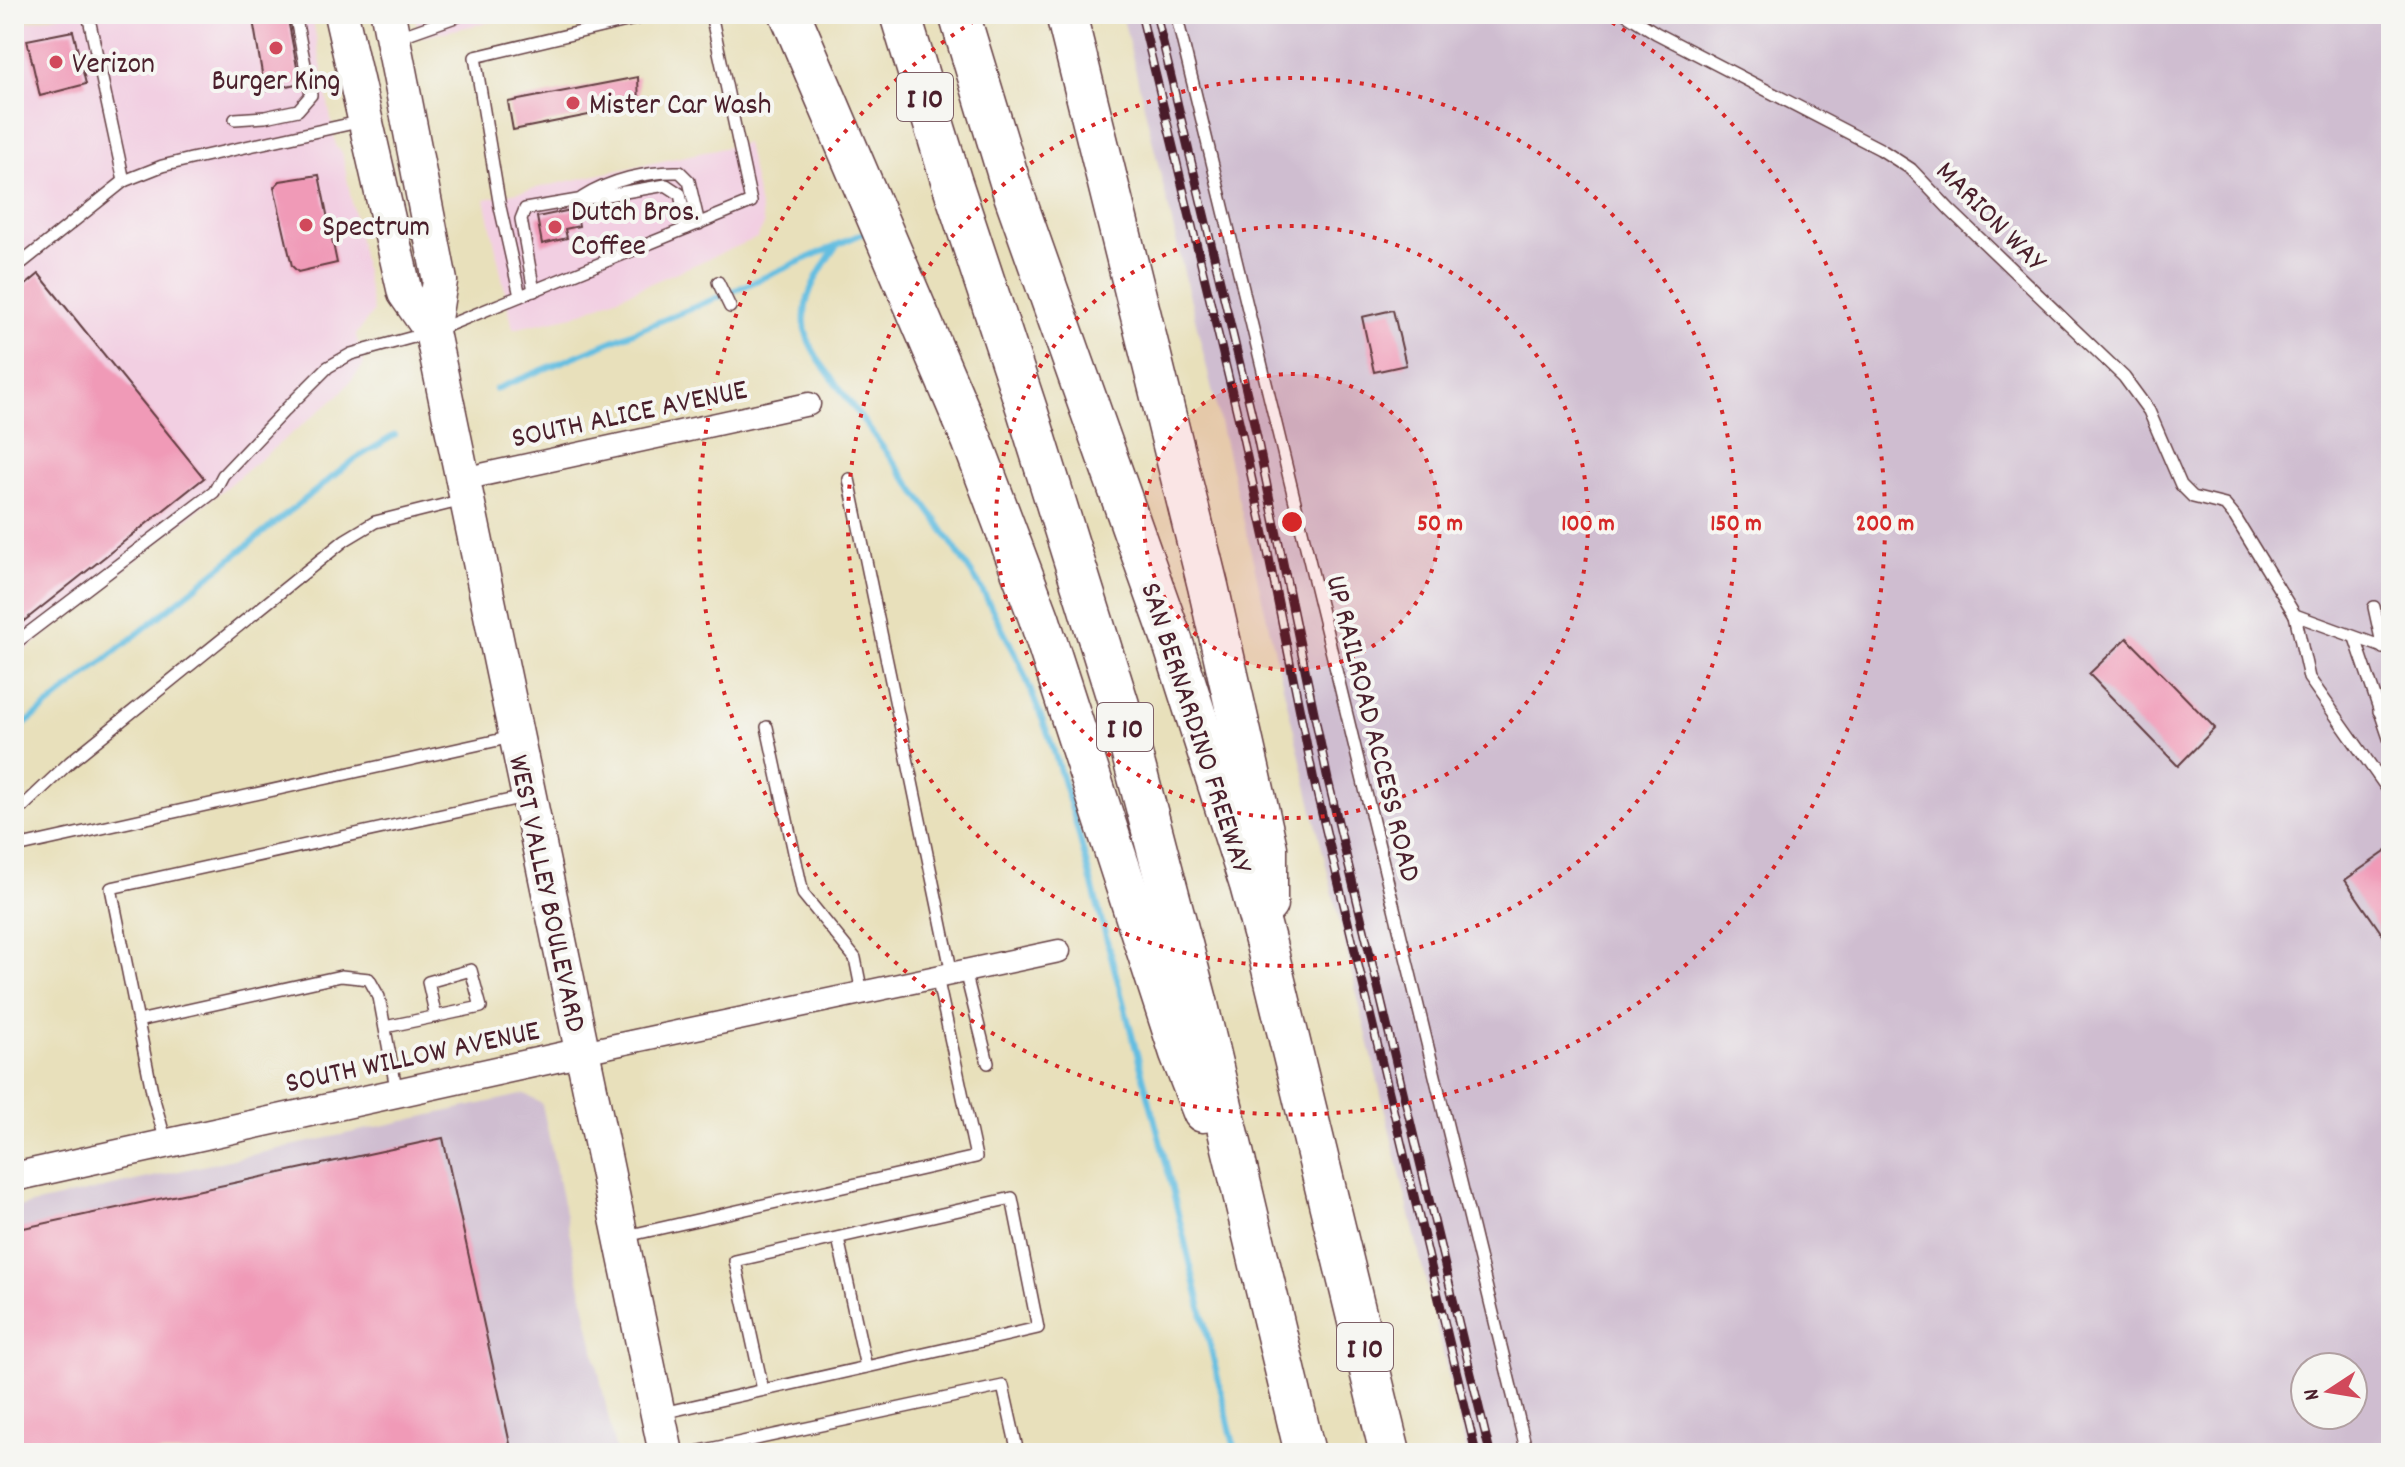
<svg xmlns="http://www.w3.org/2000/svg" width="2405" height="1467" viewBox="0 0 2405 1467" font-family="Dekko,sans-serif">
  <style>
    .built { fill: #f2cfe2 }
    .industrial { fill: #cfbdd0; fill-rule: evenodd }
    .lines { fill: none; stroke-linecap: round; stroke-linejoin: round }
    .stream { stroke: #63bee1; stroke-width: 6 }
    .building { fill: #f09ab7 }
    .service-casing { stroke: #623c41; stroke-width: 14 }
    .minor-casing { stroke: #623c41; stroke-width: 25 }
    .tertiary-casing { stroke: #623c41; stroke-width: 31 }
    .primary-casing { stroke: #623c41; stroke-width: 37 }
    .motorway-casing { stroke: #623c41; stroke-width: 43 }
    .service { stroke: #fff; stroke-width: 11 }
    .minor { stroke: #fff; stroke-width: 22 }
    .tertiary { stroke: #fff; stroke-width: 28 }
    .primary { stroke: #fff; stroke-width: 34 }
    .motorway { stroke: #fff; stroke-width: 40 }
    .rail-casing { stroke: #4a1f2b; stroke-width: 9 }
    .rail { stroke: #f6f6f2; stroke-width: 6; stroke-dasharray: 18; stroke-linecap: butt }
    .ring { fill: none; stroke: #d62828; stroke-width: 4; stroke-dasharray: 4 8 }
    .poi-dot { fill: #d1495b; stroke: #f6f6f2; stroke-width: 3 }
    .labels { text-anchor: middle; stroke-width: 8; stroke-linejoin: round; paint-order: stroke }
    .shield { fill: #f6f6f2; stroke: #7e6067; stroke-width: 2 }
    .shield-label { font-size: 28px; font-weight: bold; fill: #4a1f2b }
    .poi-label { font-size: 30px; fill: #4a1f2b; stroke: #f6f6f2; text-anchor: start }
    .street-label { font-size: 30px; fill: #4a1f2b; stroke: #f6f6f2 }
    .centre { fill: #d62828; stroke: #f6f6f2; stroke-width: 4 }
    .ring-label { font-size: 24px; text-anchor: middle; font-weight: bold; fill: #d62828; stroke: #f6f6f2; stroke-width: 8; stroke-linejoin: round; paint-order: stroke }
  </style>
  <rect width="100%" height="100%" fill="#f6f6f2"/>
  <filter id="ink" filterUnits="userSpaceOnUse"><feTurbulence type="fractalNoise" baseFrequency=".0125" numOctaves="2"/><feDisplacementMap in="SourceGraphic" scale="16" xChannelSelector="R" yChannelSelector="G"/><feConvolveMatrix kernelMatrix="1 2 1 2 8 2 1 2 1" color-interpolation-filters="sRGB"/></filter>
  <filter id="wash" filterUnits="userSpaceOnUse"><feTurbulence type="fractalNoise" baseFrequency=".006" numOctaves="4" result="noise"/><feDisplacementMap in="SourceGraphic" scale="32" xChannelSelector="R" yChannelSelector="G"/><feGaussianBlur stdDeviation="1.8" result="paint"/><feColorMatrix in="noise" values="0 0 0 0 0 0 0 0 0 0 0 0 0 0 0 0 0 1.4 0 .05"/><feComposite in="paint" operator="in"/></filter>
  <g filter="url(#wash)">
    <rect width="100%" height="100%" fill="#e8e0bb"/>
    <g class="built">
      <polygon points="64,14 312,14 336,147 342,152 373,312 356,335 364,365 339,395 14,660 14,25"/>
      <polygon points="413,14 506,14 499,20 422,37"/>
      <polygon points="746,143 764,225 757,238 574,316 513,329 485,199"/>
    </g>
    <g class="industrial">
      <path d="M1122,14H2391V1453H1467ZM2305,1367H2353V1415H2305Z"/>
      <polygon points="525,1094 542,1104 616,1453 14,1453 14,1208"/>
    </g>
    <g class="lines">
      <g class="stream">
        <path d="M837,245C818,272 796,305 808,339C811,347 816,355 820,362L935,518L980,586L1019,661L1050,739L1073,813L1164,1155L1236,1453"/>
        <polyline points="496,389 738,289 868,231"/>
        <polyline points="14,733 325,483 355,459 395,435"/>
      </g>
    </g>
    <g id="blocks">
      <g class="building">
        <polygon points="252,14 287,14 300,83 265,91"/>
        <polygon points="73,31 86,84 40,96 27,40"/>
        <polygon points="638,77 639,105 513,130 508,102"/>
        <polygon points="319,175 337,263 298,272 292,266 274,187 280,181"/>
        <polygon points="576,209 579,226 565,229 567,238 542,244 537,217"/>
        <polygon points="39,274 204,478 14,629 14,295"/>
        <polygon points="1393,310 1406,365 1374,372 1362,317"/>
        <polygon points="2127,638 2215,728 2178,766 2089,674"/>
        <polygon points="2391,848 2391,947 2345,880"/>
        <polygon points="443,1138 512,1453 14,1453 14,1230"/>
      </g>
    </g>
  </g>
  <g filter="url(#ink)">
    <use href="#blocks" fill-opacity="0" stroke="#623c41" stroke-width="2"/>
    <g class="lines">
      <g class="service-casing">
        <g id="service">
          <polyline points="88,14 124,181"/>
          <polyline points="1176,14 1527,1453"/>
          <polyline points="1626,14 1656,33 1880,149 1911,169 1950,210 2124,377 2149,411 2181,485 2193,497 2225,505 2235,517 2295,615 2391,650"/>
          <polyline points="396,38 464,14"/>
          <polyline points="235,119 265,117 298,110 311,95 295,14"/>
          <path d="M582,198C610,180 647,171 680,172L689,181L699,224"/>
          <polyline points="14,269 124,181 162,166 191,159 363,121"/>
          <polyline points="718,282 730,307"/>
          <polyline points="534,291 521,219 525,209 666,185 680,194 687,228"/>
          <polyline points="520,296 500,207 475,57 656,14"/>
          <polyline points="849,479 952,974"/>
          <polyline points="463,500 375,522 345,540 70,762 15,814 21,846 512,737"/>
          <polyline points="2374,607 2383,648"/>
          <polyline points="2295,615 2309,678 2391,794"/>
          <polyline points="2355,638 2391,744"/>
          <polyline points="14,644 214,492 223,475 285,410 328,367 351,354 432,332 751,202 711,14"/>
          <polyline points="2379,711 2391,709"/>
          <polyline points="767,727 803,894 855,958 862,993"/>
          <polyline points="965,971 988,1063"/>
          <polyline points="138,1021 341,976 369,979 379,997 397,1093"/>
          <polyline points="385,1027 481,1007 471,970 428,982 436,1017"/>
          <polyline points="166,1142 153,1096 111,888 524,797"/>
          <polyline points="626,1236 976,1157 937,977"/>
          <polyline points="838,1238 866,1367"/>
          <path d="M662,1413C788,1385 913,1357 1038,1328L1012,1198L735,1261L763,1390"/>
          <polyline points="691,1453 1003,1386 1018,1453"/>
        </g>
      </g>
      <g class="minor-casing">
        <g id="minor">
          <polyline points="463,479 809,404"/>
          <polyline points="583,1052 1059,951"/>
        </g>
      </g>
      <g class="tertiary-casing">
        <polyline id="tertiary" points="14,1177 583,1052"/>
      </g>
      <g class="primary-casing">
        <g id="primary">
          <polyline points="341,14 405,293 432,332"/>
          <polyline points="388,14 440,281 432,332 666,1453"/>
        </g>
      </g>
      <g class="motorway-casing">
        <g id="motorway">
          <polyline points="790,14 972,440 1039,618 1180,1053 1203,1112"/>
          <polyline points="900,14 951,180 1027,410 1119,705 1197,1001 1305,1453"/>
          <polyline points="959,14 1013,192 1171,637 1250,885 1266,944 1390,1453"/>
          <polyline points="1066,14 1208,586 1267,848 1267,904"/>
        </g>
      </g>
      <use href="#service" class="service"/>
      <use href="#minor" class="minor"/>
      <use href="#tertiary" class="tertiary"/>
      <use href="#primary" class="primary"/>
      <use href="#motorway" class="motorway"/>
      <g class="rail-casing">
        <g id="rail">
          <polyline points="1141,14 1240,425 1267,548 1314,781 1476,1453"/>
          <polyline points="1156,14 1254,423 1328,780 1490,1453"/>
        </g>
      </g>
      <use href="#rail" class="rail"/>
    </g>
  </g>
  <circle cx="1292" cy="522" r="148" fill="#d62828" fill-opacity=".12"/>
  <g class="ring">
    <circle cx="1292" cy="522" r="148"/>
    <circle cx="1292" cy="522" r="296"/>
    <circle cx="1292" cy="522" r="444"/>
    <path d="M1602 16A593 593 0 1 1 982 16"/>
  </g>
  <g class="poi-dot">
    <circle cx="276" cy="48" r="8"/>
    <circle cx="56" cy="62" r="8"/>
    <circle cx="573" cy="103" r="8"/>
    <circle cx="306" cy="225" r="8"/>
    <circle cx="555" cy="227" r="8"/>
  </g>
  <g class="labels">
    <g class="shield">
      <rect x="897" y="73" width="56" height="48" rx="6"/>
      <rect x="1097" y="703" width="56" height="48" rx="6"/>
      <rect x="1337" y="1323" width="56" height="48" rx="6"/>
    </g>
    <g class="shield-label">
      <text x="925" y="107">I 10</text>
      <text x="1125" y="737">I 10</text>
      <text x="1365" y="1357">I 10</text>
    </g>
    <g class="poi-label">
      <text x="72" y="72">Verizon</text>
      <text x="276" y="89" text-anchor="middle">Burger King</text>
      <text x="589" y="113">Mister Car Wash</text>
      <text x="571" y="220">Dutch Bros.<tspan x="571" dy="34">Coffee</tspan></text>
      <text x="322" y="235">Spectrum</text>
    </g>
    <g class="street-label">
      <text transform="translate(1992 215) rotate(45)" y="10">MARION WAY</text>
      <text transform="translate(629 412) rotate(-12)" y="10">SOUTH ALICE AVENUE</text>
      <text transform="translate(1198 727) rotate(72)" y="10">SAN BERNARDINO FREEWAY</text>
      <text transform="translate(1375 728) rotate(76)" y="10">UP RAILROAD ACCESS ROAD</text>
      <text transform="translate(549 893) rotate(78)" y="10">WEST VALLEY BOULEVARD</text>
      <text transform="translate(412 1055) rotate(-12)" y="10">SOUTH WILLOW AVENUE</text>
    </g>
  </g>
  <circle cx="1292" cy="522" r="12" class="centre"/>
  <g class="ring-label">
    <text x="1440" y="530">50 m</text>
    <text x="1588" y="530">100 m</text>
    <text x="1736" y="530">150 m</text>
    <text x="1885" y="530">200 m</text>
  </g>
  <rect width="2405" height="1467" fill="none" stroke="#f6f6f2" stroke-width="48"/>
  <g transform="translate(2329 1391) rotate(258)"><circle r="38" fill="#f6f6f2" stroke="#b1a0a2" stroke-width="2"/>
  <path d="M0-6L14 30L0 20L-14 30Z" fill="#d1495b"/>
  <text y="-12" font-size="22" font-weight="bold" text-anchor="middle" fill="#4a1f2b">N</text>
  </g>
</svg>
